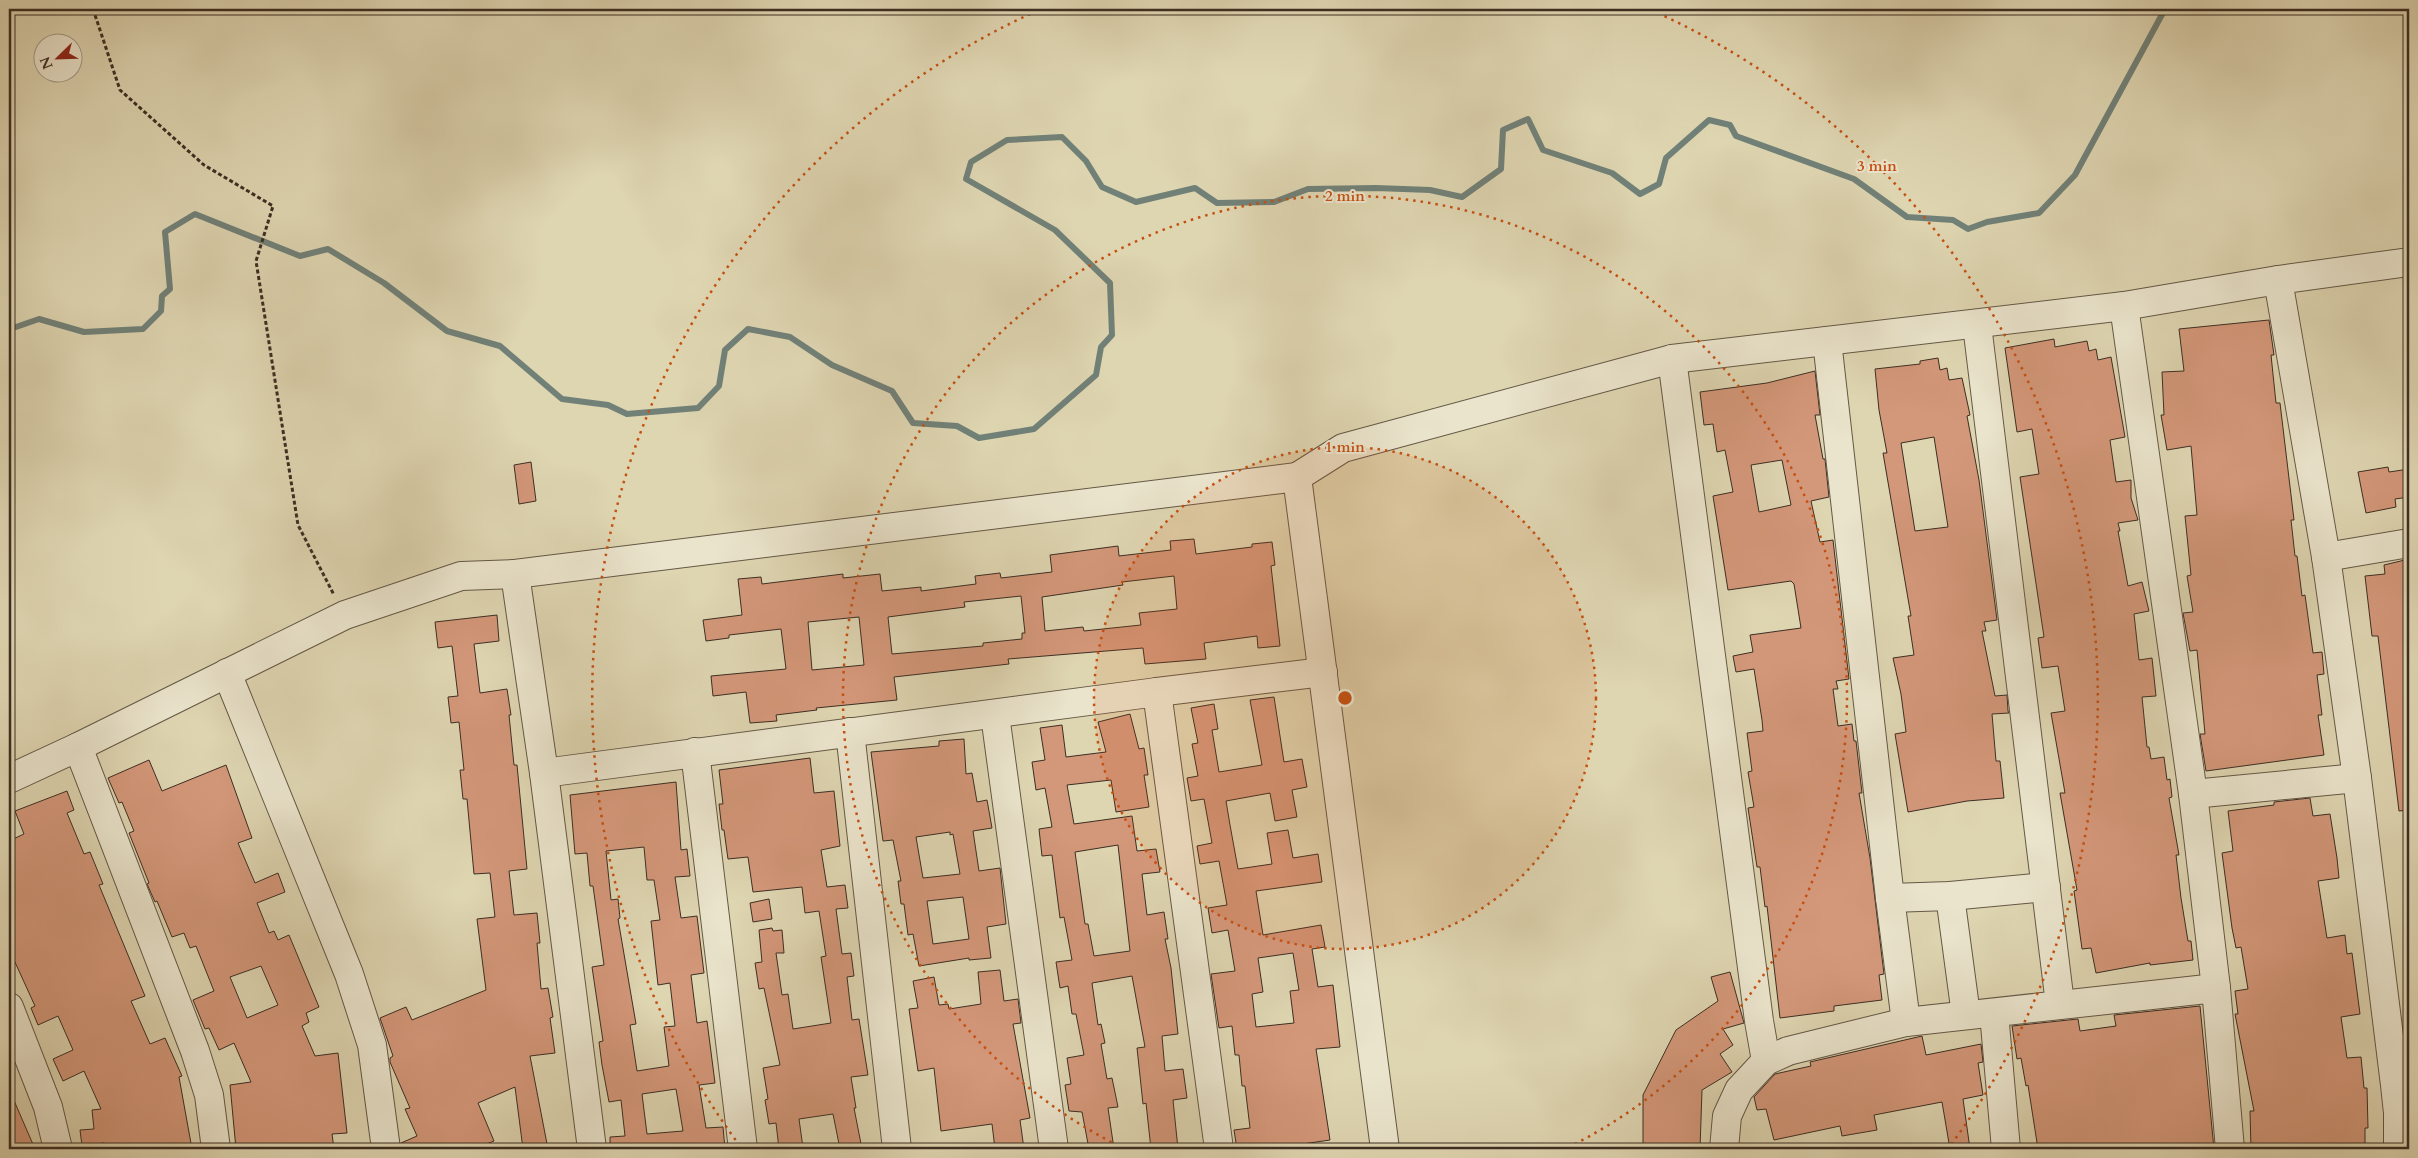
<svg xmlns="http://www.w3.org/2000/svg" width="2418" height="1158" viewBox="0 0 2418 1158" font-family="Cardo,serif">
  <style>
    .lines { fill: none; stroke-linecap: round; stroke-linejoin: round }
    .stream { stroke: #718178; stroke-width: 6 }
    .building { fill: #d39779; stroke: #3c2e23; fill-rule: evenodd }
    .minor-casing { stroke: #645846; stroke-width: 30 }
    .path { stroke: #3c2e23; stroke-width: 3; stroke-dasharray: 4 2.5; stroke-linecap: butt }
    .minor { stroke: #eae4cc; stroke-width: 28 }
    .ring { fill: none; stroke: #c65011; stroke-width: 2.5; stroke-dasharray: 2.5 5 }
    .centre { fill: #c65011; stroke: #eae4cc; stroke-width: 2.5 }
    .ring-label { font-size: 15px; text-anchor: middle; font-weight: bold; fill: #c65011; stroke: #eae4cc; stroke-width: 4; stroke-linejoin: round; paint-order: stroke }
  </style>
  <rect width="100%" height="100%" fill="#ded5b1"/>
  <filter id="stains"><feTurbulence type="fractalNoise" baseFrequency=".004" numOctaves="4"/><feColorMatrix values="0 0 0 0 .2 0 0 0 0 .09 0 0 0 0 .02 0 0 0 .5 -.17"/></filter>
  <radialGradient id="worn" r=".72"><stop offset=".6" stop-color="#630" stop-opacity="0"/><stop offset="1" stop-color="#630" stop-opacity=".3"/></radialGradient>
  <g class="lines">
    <polyline class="stream" points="9,328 16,327 39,319 84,332 143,329 161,311 162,296 170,289 165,232 195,214 300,256 328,249 384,283 447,331 500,346 562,399 608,405 627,414 698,408 719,386 725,350 748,329 790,337 832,365 892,391 913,423 957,426 979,438 1034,429 1096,375 1101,347 1112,335 1110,283 1055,230 966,179 971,162 1007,140 1062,137 1086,161 1102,187 1136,202 1195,188 1217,203 1274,202 1308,189 1376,188 1430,190 1462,197 1501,169 1503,130 1528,119 1543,150 1612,173 1640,194 1659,184 1666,158 1709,120 1730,125 1736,136 1854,179 1907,217 1953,220 1968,229 1987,222 2039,213 2075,175 2165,9"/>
  </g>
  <g class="building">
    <polygon points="2269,320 2274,355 2271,355 2276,403 2280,403 2294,520 2291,520 2295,556 2297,556 2302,596 2305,595 2313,653 2322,652 2324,674 2317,675 2322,715 2318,715 2324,755 2206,771 2200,734 2205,734 2197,650 2190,651 2183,613 2193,612 2187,576 2191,575 2185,516 2197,515 2191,446 2167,450 2161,415 2164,415 2162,372 2184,371 2179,329"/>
    <polygon points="2054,339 2055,347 2087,341 2089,351 2096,349 2098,360 2111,357 2125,437 2110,440 2116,482 2131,480 2131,498 2138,520 2118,523 2120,531 2118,531 2128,586 2142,582 2149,611 2134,614 2139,660 2152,658 2156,696 2142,697 2147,747 2149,747 2151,759 2164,757 2167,780 2170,779 2172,797 2169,798 2179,855 2176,855 2181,898 2188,941 2191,941 2193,960 2150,965 2150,963 2096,973 2091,948 2082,949 2074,891 2077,890 2060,793 2065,793 2051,713 2065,711 2058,666 2042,668 2038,638 2044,637 2020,477 2039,474 2032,429 2017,432 2005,348"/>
    <path d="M1938,358L1940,370L1947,368L1949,380L1962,378L1970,415L1967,416L1979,480L1997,620L1984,622L1986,631H1982L1995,696L2007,695L2008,711L2009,713L1992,714L1996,761H2000L2004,798L1967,801L1908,812L1895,734L1906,732L1901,694L1893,658L1914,655L1908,616H1911L1883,453H1887L1879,410L1875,369L1920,364V361ZM1934,437L1948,527L1915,531L1901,443Z"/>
    <path d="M1815,371L1820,415H1815L1823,459H1825L1829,497L1811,501L1820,542L1833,540L1849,679L1836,681L1838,689H1833L1838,726L1852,724L1854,741H1856L1862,793H1859L1870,858L1884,974L1879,975L1882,1000L1834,1006V1011L1780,1018L1767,906L1765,907L1760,867H1757L1748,808L1754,807L1748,772L1752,771L1747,733L1763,731L1762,720L1754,669L1736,672L1733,656L1753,652L1750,635L1801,628L1794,584L1791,581L1728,590L1713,496L1733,492L1725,450L1717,452L1713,424L1704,425L1700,392L1767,383ZM1782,460L1791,505L1759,512L1751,465Z"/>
    <polygon points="531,462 536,501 519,504 514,465"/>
    <polygon points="2388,467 2389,472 2409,469 2409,497 2395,499 2396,507 2366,513 2358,472"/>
    <path d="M1194,539L1196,554L1252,547V544L1272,542L1275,565L1271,566L1280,646L1258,648L1257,636L1204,643L1206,659L1145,664L1143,648L1008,659L1009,664L894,677L897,700L816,708L817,710L776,715L777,721L750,723L746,692L713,696L711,676L786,669L781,629L729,635V638L706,641L703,620L742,615L738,579L761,577L762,584L843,574V578L880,574L882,591L921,587V591L976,584L975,576L1000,573L1001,578L1052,572L1050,555L1118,546L1119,556L1171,550L1170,541ZM1174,576L1177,609L1139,613L1141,625L1084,631L1083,627L1045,631L1042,597L1123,585L1122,582ZM1021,596L1025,633H1022V639L983,643V646L892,654L888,617L965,607L964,602ZM859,617L864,665L812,670L808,622Z"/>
    <polygon points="2409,559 2409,810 2399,811 2378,636 2372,636 2365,576 2385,574 2384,565"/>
    <polygon points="497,615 499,641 474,644 480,693 507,689 511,715 509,715 514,765 517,765 527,869 509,871 514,915 537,913 540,943 537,943 541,989 548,988 553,1017 550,1018 555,1053 530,1056 548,1149 523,1149 515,1087 478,1103 494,1141 474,1149 401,1149 401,1143 417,1136 405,1109 410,1108 390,1062 390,1058 393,1056 380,1018 406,1007 412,1020 486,990 477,919 495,917 490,873 474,874 467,799 463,799 460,770 464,770 459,722 451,723 448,697 458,696 452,646 438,648 435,622"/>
    <path d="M1274,697L1284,762L1302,759L1307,787L1292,790L1297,817L1275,821L1270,793L1226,801L1230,825L1238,869L1272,864L1267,833L1288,830L1293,858L1318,854L1322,882L1256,891L1263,935L1321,925L1325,947L1312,949L1318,987L1333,985L1340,1047L1316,1049L1330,1140L1289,1146L1290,1149H1237L1234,1130L1250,1128L1245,1086H1242L1239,1055H1235L1232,1026L1219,1028L1211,974L1235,971L1228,930L1212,933L1208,908L1227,905L1219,861L1200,864L1197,846L1212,843L1204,799L1191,801L1187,778L1198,776L1192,744L1198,743L1191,708L1214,704L1218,729L1212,730L1219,772L1262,765L1250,700ZM1293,953L1299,990L1290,991L1294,1023L1256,1027L1252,994L1263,992L1258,958Z"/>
    <path d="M1130,714L1139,749L1144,748L1148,775H1144L1149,807L1116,812L1111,780L1067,785L1074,824L1132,816L1137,851L1156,849L1160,872L1142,874L1147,915L1164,912L1168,939H1165L1171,968L1178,1034L1162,1036L1165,1071L1183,1069L1187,1098L1173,1100L1178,1149H1151L1146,1103L1143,1104L1137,1048L1145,1047L1132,976L1092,983L1098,1025L1101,1024L1105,1043L1101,1044L1107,1079L1112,1078L1118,1107L1108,1108L1114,1149H1089L1082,1112L1069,1111L1065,1085L1071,1084L1067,1058L1084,1055L1076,1014H1072L1068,986L1060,988L1056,962L1072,960L1064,917L1060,918L1052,855L1042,856L1039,829L1052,827L1045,788L1036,790L1032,762L1045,760L1040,728L1062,725L1066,757L1106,752L1098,722ZM1118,845L1130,951L1094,956L1088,924H1085L1075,852Z"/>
    <path d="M964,739L966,774L972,773L977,802L987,800L992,828L973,831L979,871L1000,868L1006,924L987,927L991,958L969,960V958L919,966L913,934L908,935L904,904H901L898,881H901L893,840L883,841L871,752L939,746V741ZM950,832V835L953,834L960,874L923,878L916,837ZM963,897L969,939L933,944L927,901Z"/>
    <polygon points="810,758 814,793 834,791 840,846 821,850 827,887 845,885 848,908 836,909 842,954 851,953 854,976 847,977 852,1020 859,1019 868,1075 851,1077 856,1108 854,1108 862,1149 840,1149 833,1114 799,1119 803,1148 779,1149 776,1123 769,1124 765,1100 768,1099 763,1068 780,1065 764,988 759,989 755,963 762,962 759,930 772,928 773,931 782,930 784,953 776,953 782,995 788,994 793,1029 831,1023 821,957 826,956 819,911 805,913 802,887 753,892 748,857 728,859 724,830 722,830 719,804 723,804 719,770"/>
    <path d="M149,760L162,791L226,765L252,838L238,843L255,883L278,873L285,892L257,903L269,933L274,931L278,940L289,935L319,1007L306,1013L309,1022L302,1026L315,1056L338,1053L347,1133L332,1134L334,1149H236L230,1085L251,1082L234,1043L219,1050L209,1028L205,1029L193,1000L214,991L196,946L190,948L184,933L172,937L157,901L155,902L147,884L149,883L129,833L134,831L122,802L119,803L108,778ZM261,966L278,1005L247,1018L230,977Z"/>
    <path d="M676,782L681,850L687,849L690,876L675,877L681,918L697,916L704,973L691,975L697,1023L707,1021L715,1083L699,1085L706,1128L723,1127L725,1149H610V1137L625,1136L621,1100L609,1102L602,1065L599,1042L603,1041L592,967L604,965L593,886H590L587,853L575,854L570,795ZM644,847L647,880H654L660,920L651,921L658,985L670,983L675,1026L664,1027L669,1066L637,1071L630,1025L636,1024L618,919L620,918L618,899L611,900L606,851ZM676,1089L683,1131L647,1134L642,1094Z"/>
    <polygon points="67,791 74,810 67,813 84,854 90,852 103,884 99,885 145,996 131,1001 150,1044 165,1038 182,1076 179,1077 192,1149 105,1149 104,1143 82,1146 80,1130 94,1129 92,1110 101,1109 84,1071 63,1081 53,1059 73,1050 58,1016 38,1025 31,1008 35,1006 9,949 9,841 24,834 15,811"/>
    <polygon points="2310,798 2313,816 2330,814 2337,858 2339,878 2318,881 2327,938 2345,935 2347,954 2352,953 2360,1014 2341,1017 2347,1058 2361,1057 2364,1088 2367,1088 2368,1128 2365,1128 2365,1149 2251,1149 2250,1111 2254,1111 2235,1014 2238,1014 2235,991 2248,989 2241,947 2236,948 2232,928 2222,853 2233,851 2228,811 2274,805 2274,802"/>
    <polygon points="769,899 772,919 753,922 750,903"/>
    <polygon points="1000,970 1004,1001 1018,999 1021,1023 1013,1024 1030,1118 1020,1120 1024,1149 995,1149 992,1124 941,1131 934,1068 918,1071 909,1009 918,1008 913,981 934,977 939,1005 948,1004 949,1009 981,1004 978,972"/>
    <polygon points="1730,972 1744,1023 1723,1029 1733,1045 1720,1054 1732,1072 1702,1090 1700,1149 1643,1149 1643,1095 1676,1030 1718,1001 1711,977"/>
    <polygon points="2200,1006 2214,1149 2038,1149 2028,1085 2026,1086 2021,1058 2017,1059 2012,1026 2078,1019 2080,1031 2116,1026 2114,1015"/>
    <polygon points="1922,1036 1926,1055 1981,1044 1983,1062 1978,1063 1983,1095 1963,1099 1970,1149 1950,1149 1942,1102 1874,1115 1877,1130 1842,1136 1840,1126 1774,1140 1766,1109 1757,1110 1754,1097 1775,1074 1811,1066 1810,1062"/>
    <polygon points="9,1089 35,1149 9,1149"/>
  </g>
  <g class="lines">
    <g class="minor-casing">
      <g id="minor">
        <polyline points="2278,280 2409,262"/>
        <polyline points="2124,306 2193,794 2216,988"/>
        <polyline points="1977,325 2060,1004"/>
        <polyline points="1827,341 1890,898 1906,1022"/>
        <polyline points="1672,359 1759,1021 1766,1061"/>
        <polyline points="1297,477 1343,448 1672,359 2124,306 2278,280 2326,557 2357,778 2395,1085 2398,1113 2398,1149"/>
        <polyline points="2326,557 2409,543"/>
        <polyline points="227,673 349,974 372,1045 386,1149"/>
        <polyline points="1157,692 1323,672"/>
        <polyline points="995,715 1054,1149"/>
        <polyline points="850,732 897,1149"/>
        <polyline points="78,747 345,615 461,576 515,574"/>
        <polyline points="695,752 743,1149"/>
        <polyline points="544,773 1157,692 1219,1149"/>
        <polyline points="9,779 78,747 195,1051 209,1095 216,1149"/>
        <polyline points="2193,794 2357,778"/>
        <polyline points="1950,896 1966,1015"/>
        <polyline points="1890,898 1950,896 2046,887"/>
        <polyline points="9,1007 48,1107 58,1149"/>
        <polyline points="1994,1013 2006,1149"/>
        <polyline points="592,1149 544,773 515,574 1297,477 1385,1149"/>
        <polyline points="1724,1149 1727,1116 1739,1090 1766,1061 1788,1051 1906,1022 2216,988 2230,1149"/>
      </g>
    </g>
    <polyline class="path" points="93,9 120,90 204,165 273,206 256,261 298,525 334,595"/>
    <use href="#minor" class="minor"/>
  </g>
  <circle cx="1345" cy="698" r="251" fill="#c65011" fill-opacity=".12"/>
  <g class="ring">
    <circle cx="1345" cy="698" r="251"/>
    <path d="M1125 1149A502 502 0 1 1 1565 1149"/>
    <path d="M740 1146A753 753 0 0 1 1039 10M1651 10A753 753 0 0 1 1950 1146"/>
  </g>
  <circle cx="1345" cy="698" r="8" class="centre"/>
  <g class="ring-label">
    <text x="1877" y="171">3 min</text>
    <text x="1345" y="201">2 min</text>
    <text x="1345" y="452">1 min</text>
  </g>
  <rect width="2418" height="1158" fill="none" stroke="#ded5b1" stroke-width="30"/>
  <rect x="10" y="10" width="2398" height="1138" fill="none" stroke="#3c2e23" stroke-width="2.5"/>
  <rect x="15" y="15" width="2388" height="1128" fill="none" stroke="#3c2e23"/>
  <g transform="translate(58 58) rotate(247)"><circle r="24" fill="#eae4cc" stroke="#a49b88"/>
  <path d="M0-4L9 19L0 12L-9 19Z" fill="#8f2418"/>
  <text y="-8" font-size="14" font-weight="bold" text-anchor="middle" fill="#3c2e23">N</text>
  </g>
  <rect width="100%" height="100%" filter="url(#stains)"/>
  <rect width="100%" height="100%" fill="url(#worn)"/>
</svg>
